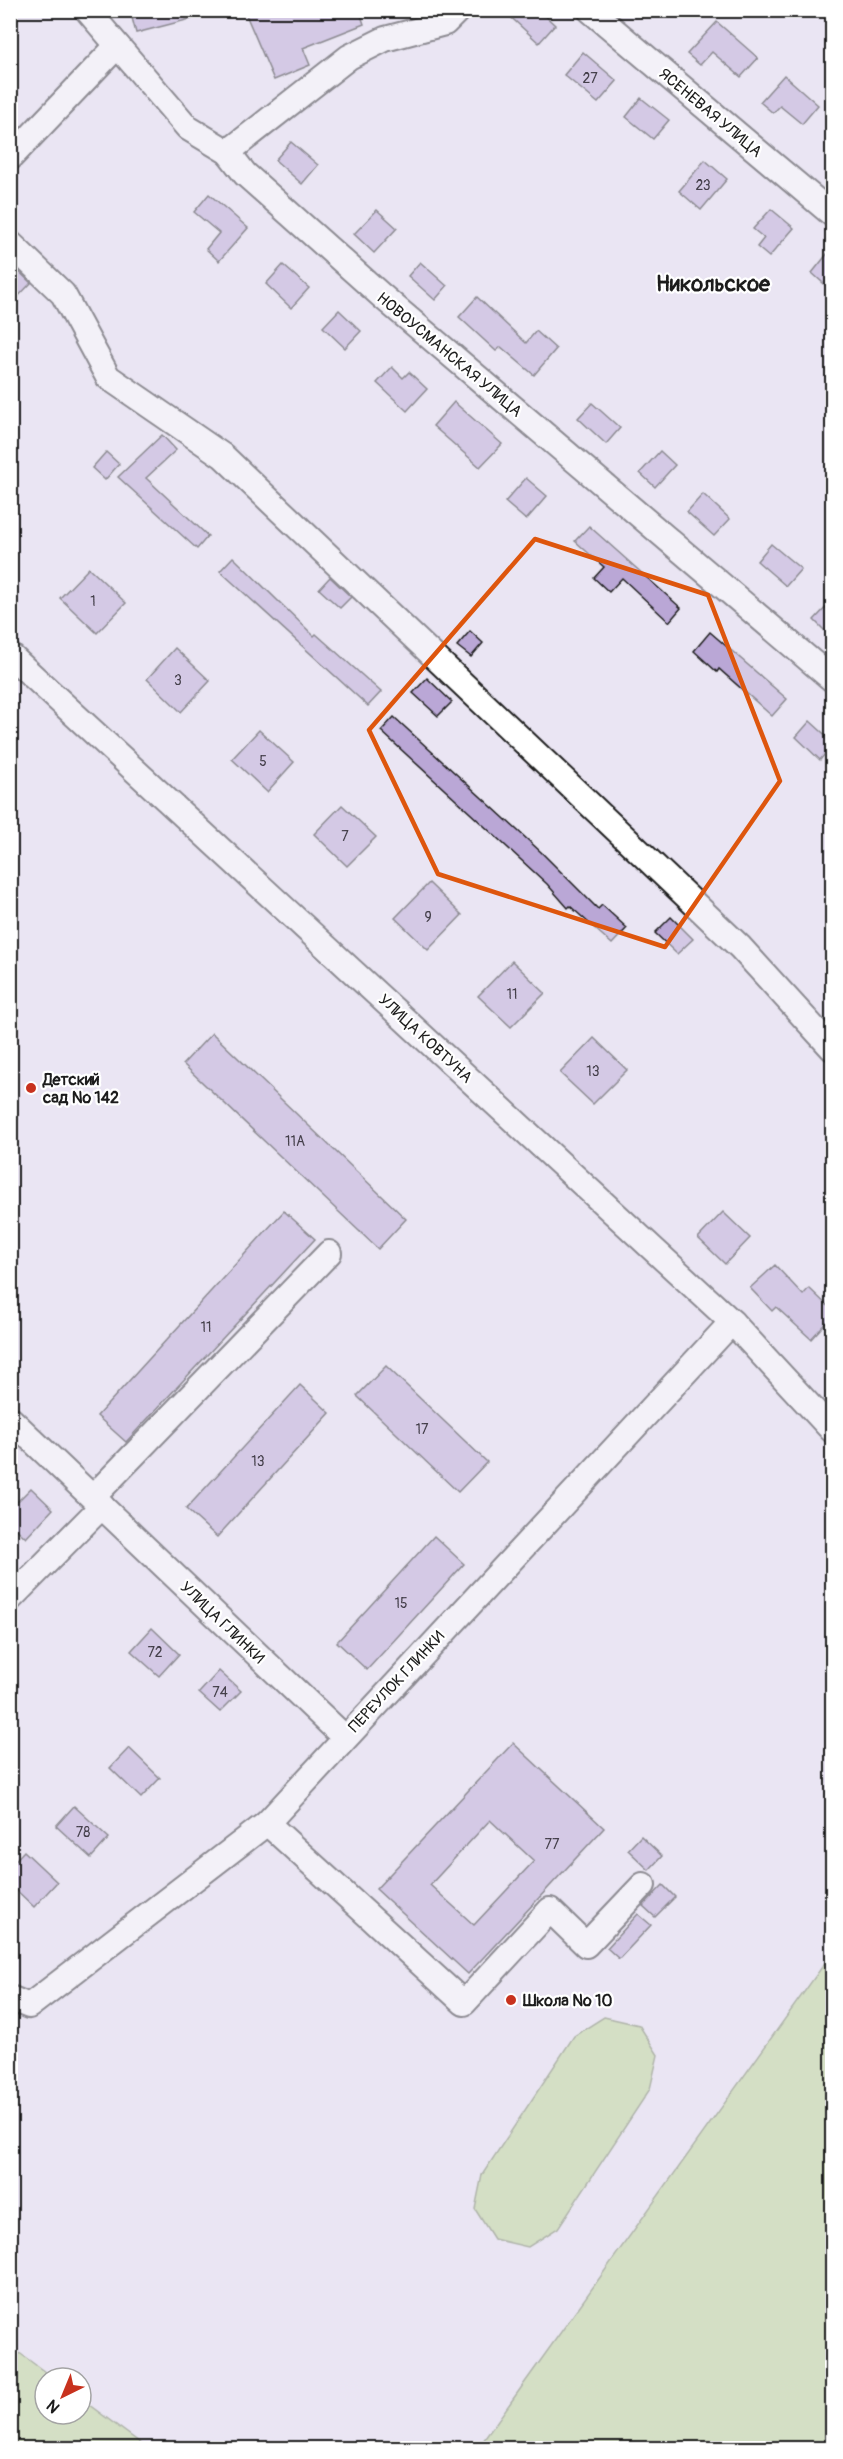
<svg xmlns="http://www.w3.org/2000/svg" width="843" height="2459" viewBox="0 0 843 2459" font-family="Pangolin,sans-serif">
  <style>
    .green { fill: #bbd78f; stroke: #6c7a56; stroke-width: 1.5 }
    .building { fill: #baa7d6; stroke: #1c1c1c; stroke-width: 1.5; fill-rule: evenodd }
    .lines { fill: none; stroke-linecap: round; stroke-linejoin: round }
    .minor-casing { stroke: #1c1c1c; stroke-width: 28 }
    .minor { stroke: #fff; stroke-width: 24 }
    .marked { fill: none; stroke: #de560d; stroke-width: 4.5; stroke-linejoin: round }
    .poi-dot { fill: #c8321e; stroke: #fff; stroke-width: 2 }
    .labels { text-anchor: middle; stroke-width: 4.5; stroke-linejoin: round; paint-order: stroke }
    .number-label { font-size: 14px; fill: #443f4a }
    .street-label { font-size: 16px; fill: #1c1c1c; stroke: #fff }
    .poi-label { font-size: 16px; font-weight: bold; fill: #1c1c1c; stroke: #fff; text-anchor: start }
    .district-label { font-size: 22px; font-weight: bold; fill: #1c1c1c; stroke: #fff }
  </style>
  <rect width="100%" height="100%" fill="#eae5f3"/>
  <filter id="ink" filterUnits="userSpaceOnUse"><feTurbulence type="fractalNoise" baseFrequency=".0167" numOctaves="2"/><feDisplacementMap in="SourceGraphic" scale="12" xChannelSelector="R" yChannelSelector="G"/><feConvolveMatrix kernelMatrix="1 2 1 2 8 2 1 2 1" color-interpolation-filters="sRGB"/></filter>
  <g filter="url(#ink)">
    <g class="green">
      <polygon points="832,1953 832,2448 478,2448"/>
      <polygon points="604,2017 639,2025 658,2055 650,2089 558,2228 528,2247 494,2239 475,2209 482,2175 574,2036"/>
      <polygon points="10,2346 53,2378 45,2378 45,2414 81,2414 81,2399 147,2448 11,2448"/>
    </g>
    <g class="building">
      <polygon points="130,10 201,10 202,16 136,33"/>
      <polygon points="244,10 359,10 364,24 303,48 310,65 274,80"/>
      <polygon points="503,10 539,10 555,25 539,43"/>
      <polygon points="717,22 758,58 741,77 712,52 700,65 687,54"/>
      <polygon points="583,52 617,81 598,103 564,75"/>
      <polygon points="784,75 818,105 802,124 780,106 773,113 760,102"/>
      <polygon points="641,98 669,120 653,139 626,117"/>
      <polygon points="291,142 318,165 302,184 275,160"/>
      <polygon points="705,160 727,179 701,210 679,191"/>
      <polygon points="209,194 248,228 219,261 206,249 219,233 194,212"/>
      <polygon points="771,209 794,228 769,257 757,247 764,238 753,229"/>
      <polygon points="377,210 397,228 374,253 354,234"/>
      <polygon points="832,248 832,291 812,273"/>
      <polygon points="420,262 447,286 435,300 408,276"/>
      <polygon points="10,263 31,283 10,305"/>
      <polygon points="283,265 309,288 291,308 266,284"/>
      <polygon points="477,297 526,343 536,331 556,349 534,375 501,347 496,351 459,317"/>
      <polygon points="339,310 361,331 345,348 323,327"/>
      <polygon points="392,367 403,378 409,372 427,389 407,411 377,383"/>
      <polygon points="454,402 502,444 480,467 433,426"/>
      <polygon points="592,403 620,428 606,444 578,418"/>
      <polygon points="162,435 176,450 146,478 208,536 197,549 118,477"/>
      <polygon points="660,451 675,465 655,487 640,473"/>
      <polygon points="106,452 119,464 105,480 92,468"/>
      <polygon points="526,478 547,496 526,520 505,502"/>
      <polygon points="703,494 730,519 714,536 687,512"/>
      <polygon points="589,526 681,608 669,622 622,578 609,592 594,578 604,567 575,541"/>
      <polygon points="771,544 801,569 786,586 757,561"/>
      <polygon points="233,557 314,636 316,634 381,692 368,706 220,571"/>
      <polygon points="89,568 126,603 97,633 60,598"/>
      <polygon points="330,577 351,597 340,608 319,589"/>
      <polygon points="832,601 832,638 814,620"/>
      <polygon points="470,631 483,643 471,657 457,646"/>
      <polygon points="710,632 787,699 772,716 719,669 717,672 694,651"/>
      <polygon points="175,648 210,681 181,712 147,679"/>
      <polygon points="427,678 452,702 438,716 413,693"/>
      <polygon points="394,717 541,852 598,909 602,905 627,928 612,944 570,906 568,908 547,884 381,731"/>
      <polygon points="810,721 832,741 832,746 820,760 796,737"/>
      <polygon points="259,730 294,762 267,792 232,759"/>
      <polygon points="342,805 376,837 347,866 314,834"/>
      <polygon points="429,883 462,915 428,950 395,918"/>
      <polygon points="671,917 693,939 677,954 655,933"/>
      <polygon points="512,961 545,993 511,1027 478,996"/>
      <polygon points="212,1033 406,1219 378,1249 183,1064"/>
      <polygon points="594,1038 627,1070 593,1104 560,1073"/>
      <polygon points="284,1211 315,1239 126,1442 97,1416"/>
      <polygon points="723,1212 750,1238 725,1264 698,1238"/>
      <polygon points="775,1265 803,1295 809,1288 832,1310 832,1316 811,1339 776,1307 772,1311 750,1288"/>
      <polygon points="386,1366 487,1462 458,1492 357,1396"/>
      <polygon points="300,1385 330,1413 217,1537 186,1509"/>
      <polygon points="31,1488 53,1509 26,1538 10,1523 10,1509"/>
      <polygon points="434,1536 464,1564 367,1670 337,1642"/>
      <polygon points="152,1628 179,1654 159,1676 131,1651"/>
      <polygon points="219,1671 241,1691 220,1712 199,1693"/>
      <path d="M513,1743L604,1828L468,1974L376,1889ZM490,1820L534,1861L474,1925L430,1885Z"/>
      <polygon points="129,1748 160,1778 141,1798 110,1768"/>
      <polygon points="74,1806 109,1838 91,1858 56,1826"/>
      <polygon points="641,1836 662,1856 649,1870 628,1850"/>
      <polygon points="24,1851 57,1882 34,1907 10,1884 10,1866"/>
      <polygon points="663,1885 675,1897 655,1917 643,1906"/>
      <polygon points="638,1914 651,1925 619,1959 607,1948"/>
    </g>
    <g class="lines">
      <g class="minor-casing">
        <g id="minor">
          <polyline points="87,10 188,128 228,152 245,174 383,297 832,679"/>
          <polyline points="590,10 832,214"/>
          <polyline points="228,152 349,57 385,39 445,23 458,10"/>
          <polyline points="10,158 117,46"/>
          <polyline points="10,243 63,294 108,377 223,456 740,947 832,1048"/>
          <polyline points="10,655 732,1322 832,1430"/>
          <polyline points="10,1419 344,1737"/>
          <polyline points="93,1497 329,1253"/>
          <polyline points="10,1599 102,1506"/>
          <polyline points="267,1823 464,2003 550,1910 586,1945 643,1885"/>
          <polyline points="10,1998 29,2006 267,1823 732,1322"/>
        </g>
      </g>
      <use href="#minor" class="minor"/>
    </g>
  </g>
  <path d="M0 0H843V2459H0ZM535,539L708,595L780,781L665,947L438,874L369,730Z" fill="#eae5f3" fill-opacity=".55" fill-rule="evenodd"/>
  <path class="marked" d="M535,539L708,595L780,781L665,947L438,874L369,730Z"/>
  <g class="poi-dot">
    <circle cx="31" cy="1088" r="6"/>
    <circle cx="511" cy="2000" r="6"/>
  </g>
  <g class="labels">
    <g class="number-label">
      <text x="590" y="83">27</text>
      <text x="703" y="190">23</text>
      <text x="93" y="606">1</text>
      <text x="178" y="685">3</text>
      <text x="263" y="766">5</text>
      <text x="345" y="841">7</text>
      <text x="428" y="922">9</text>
      <text x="512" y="999">11</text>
      <text x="593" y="1076">13</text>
      <text x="295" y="1146">11А</text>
      <text x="206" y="1332">11</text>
      <text x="422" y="1434">17</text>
      <text x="258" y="1466">13</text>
      <text x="401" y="1608">15</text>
      <text x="155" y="1657">72</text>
      <text x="220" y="1697">74</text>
      <text x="83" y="1837">78</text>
      <text x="552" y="1849">77</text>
    </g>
    <g class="street-label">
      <text transform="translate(711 112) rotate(40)" y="6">ЯСЕНЕВАЯ УЛИЦА</text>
      <text transform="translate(450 354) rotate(40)" y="6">НОВОУСМАНСКАЯ УЛИЦА</text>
      <text transform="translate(426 1038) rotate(43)" y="6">УЛИЦА КОВТУНА</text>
      <text transform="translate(223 1622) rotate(44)" y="6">УЛИЦА ГЛИНКИ</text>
      <text transform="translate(396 1681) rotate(-47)" y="6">ПЕРЕУЛОК ГЛИНКИ</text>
    </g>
    <g class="poi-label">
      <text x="43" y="1085">Детский<tspan x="43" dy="18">сад № 142</tspan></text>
      <text x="523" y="2006">Школа № 10</text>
    </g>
    <g class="district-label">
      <text x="713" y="291">Никольское</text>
    </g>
  </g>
  <rect width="843" height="2459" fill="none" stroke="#fff" stroke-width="36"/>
  <rect x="18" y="18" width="807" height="2423" fill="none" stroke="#1c1c1c" stroke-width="2" filter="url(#ink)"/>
  <g transform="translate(63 2396) rotate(223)"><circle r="28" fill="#ffffff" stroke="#a4a4a4" stroke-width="1.5"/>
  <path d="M0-4.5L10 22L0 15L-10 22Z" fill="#c8321e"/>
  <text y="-9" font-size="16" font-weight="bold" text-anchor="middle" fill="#1c1c1c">N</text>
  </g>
</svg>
